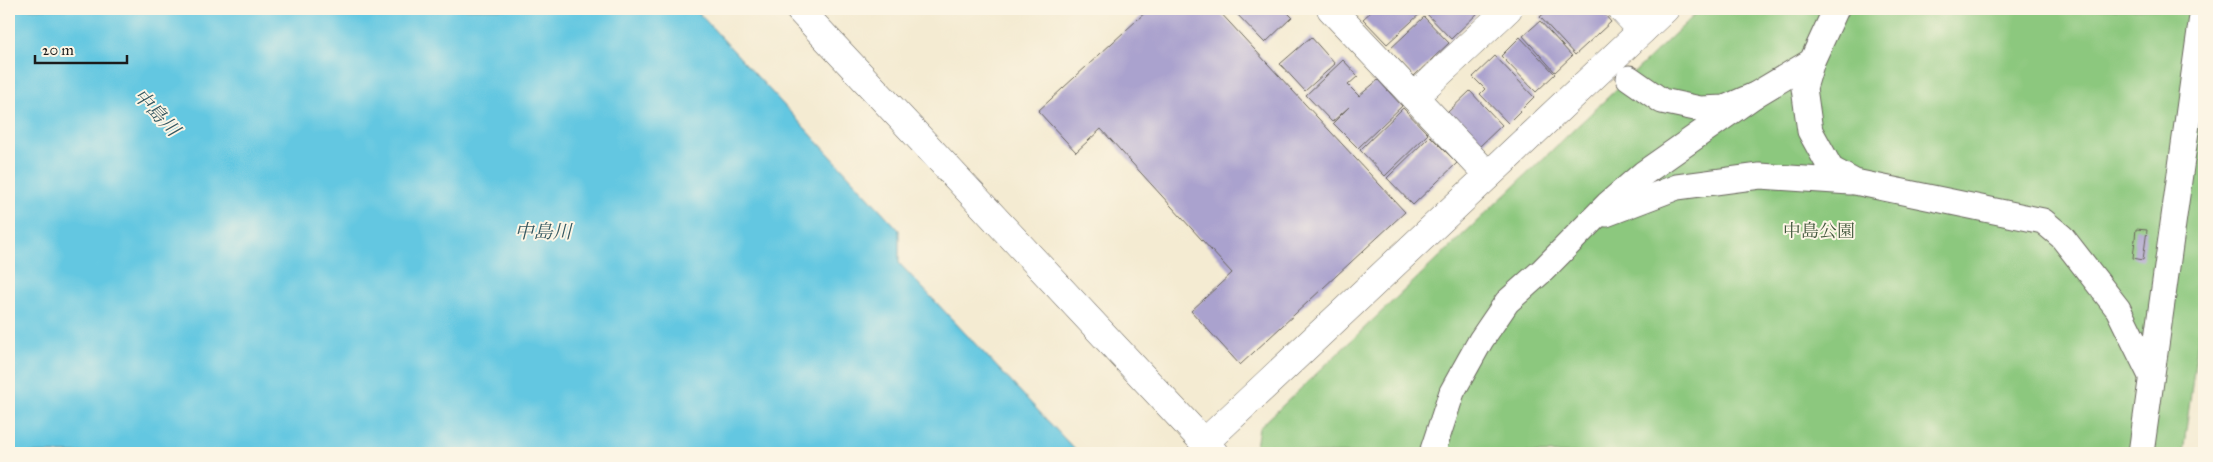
<svg xmlns="http://www.w3.org/2000/svg" width="2213" height="462" viewBox="0 0 2213 462" font-family="'IM FELL Great Primer','Noto Serif JP',serif">
  <style>
    .green { fill: #8cc87e; stroke: #54724d }
    .water { fill: #63c7e1; stroke: #40727e }
    .building { fill: #aaa2ce }
    .lines { fill: none; stroke-linecap: round; stroke-linejoin: round }
    .pedestrian-casing { stroke: #68645c; stroke-width: 27 }
    .minor-casing { stroke: #68645c; stroke-width: 29 }
    .tertiary-casing { stroke: #68645c; stroke-width: 29 }
    .pedestrian { stroke: #fff; stroke-width: 25 }
    .minor { stroke: #fff; stroke-width: 28 }
    .tertiary { stroke: #fff; stroke-width: 28 }
    .labels { text-anchor: middle; stroke-width: 4; stroke-linejoin: round; paint-order: stroke }
    .park-label { font-size: 18px; fill: #43583e; stroke: #fcf5e5 }
    .water-label { font-size: 19px; font-style: italic; fill: #355861; stroke: #fcf5e5 }
  </style>
  <rect width="100%" height="100%" fill="#fcf5e5"/>
  <filter id="ink" filterUnits="userSpaceOnUse"><feTurbulence type="fractalNoise" baseFrequency=".02" numOctaves="2"/><feDisplacementMap in="SourceGraphic" scale="10" xChannelSelector="R" yChannelSelector="G"/><feConvolveMatrix kernelMatrix="1 2 1 2 8 2 1 2 1" color-interpolation-filters="sRGB"/></filter>
  <filter id="wash" filterUnits="userSpaceOnUse"><feTurbulence type="fractalNoise" baseFrequency=".0096" numOctaves="4" result="noise"/><feDisplacementMap in="SourceGraphic" scale="20" xChannelSelector="R" yChannelSelector="G"/><feGaussianBlur stdDeviation="1.12" result="paint"/><feColorMatrix in="noise" values="0 0 0 0 0 0 0 0 0 0 0 0 0 0 0 0 0 1.4 0 .05"/><feComposite in="paint" operator="in"/></filter>
  <g filter="url(#wash)">
    <rect width="100%" height="100%" fill="#f4ebd2"/>
    <polygon class="green" points="1701,9 2204,9 2204,295 2183,453 1255,453 1259,428"/>
    <polygon class="water" points="9,9 695,9 899,230 899,263 1078,453 10,453"/>
    <g id="blocks">
      <g class="building">
        <polygon points="1149,9 1217,9 1405,212 1240,365 1191,311 1232,273 1101,129 1076,152 1038,111"/>
        <polygon points="1232,9 1284,9 1292,17 1265,43"/>
        <polygon points="1374,9 1421,9 1423,11 1387,44 1363,19"/>
        <polygon points="1426,9 1482,9 1451,39 1424,11"/>
        <polygon points="1549,9 1600,9 1611,22 1575,55 1540,17"/>
        <polygon points="1424,17 1449,43 1414,76 1389,50"/>
        <polygon points="1540,21 1572,56 1555,72 1523,36"/>
        <polygon points="1311,37 1335,64 1305,91 1280,64"/>
        <polygon points="1520,37 1555,74 1536,92 1501,56"/>
        <polygon points="1495,56 1534,97 1508,123 1480,94 1485,89 1473,77"/>
        <polygon points="1343,60 1358,76 1348,85 1359,96 1378,80 1402,106 1358,148 1333,123 1349,107 1332,122 1306,95"/>
        <polygon points="1470,91 1502,125 1479,147 1447,113"/>
        <polygon points="1403,108 1428,134 1385,176 1360,150"/>
        <polygon points="1430,136 1457,163 1413,205 1387,178"/>
        <polygon points="2136,229 2147,230 2143,260 2133,258"/>
      </g>
    </g>
  </g>
  <g filter="url(#ink)">
    <use href="#blocks" fill-opacity="0" stroke="#68645c" stroke-width="1"/>
    <g class="lines">
      <g class="pedestrian-casing">
        <g id="pedestrian">
          <polyline points="1812,61 1804,88 1810,131 1831,169 1855,182 2043,221 2062,237 2118,309 2151,376"/>
          <polyline points="1629,78 1662,101 1700,109 1725,108 1755,95 1812,61 1836,9"/>
          <polyline points="1606,214 1677,187 1760,176 1850,182"/>
          <polyline points="1432,453 1452,392 1481,340 1507,302 1543,270 1608,204 1644,173 1755,95"/>
          <polyline points="2141,453 2203,9"/>
        </g>
      </g>
      <g class="minor-casing">
        <g id="minor">
          <polyline points="1331,9 1488,175"/>
          <polyline points="1622,9 1642,30"/>
          <polyline points="1414,97 1508,9"/>
        </g>
      </g>
      <g class="tertiary-casing">
        <g id="tertiary">
          <polyline points="799,9 1214,453"/>
          <polyline points="1204,443 1665,9"/>
        </g>
      </g>
      <use href="#pedestrian" class="pedestrian"/>
      <use href="#minor" class="minor"/>
      <use href="#tertiary" class="tertiary"/>
    </g>
  </g>
  <g class="labels">
    <g class="park-label">
      <text x="1819" y="237">中島公園</text>
    </g>
    <g class="water-label">
      <text transform="translate(157 112) rotate(46)" y="7">中島川</text>
      <text x="543" y="238">中島川</text>
    </g>
  </g>
  <rect width="2213" height="462" fill="none" stroke="#fcf5e5" stroke-width="30"/>
  <path d="M35 55v8h92v-8" fill="none" stroke="#1c1c1c" stroke-width="2.5"/>
  <text x="42" y="55" font-size="15" fill="#1c1c1c" stroke="#fcf5e5" stroke-width="4" paint-order="stroke">20 m</text>
</svg>
